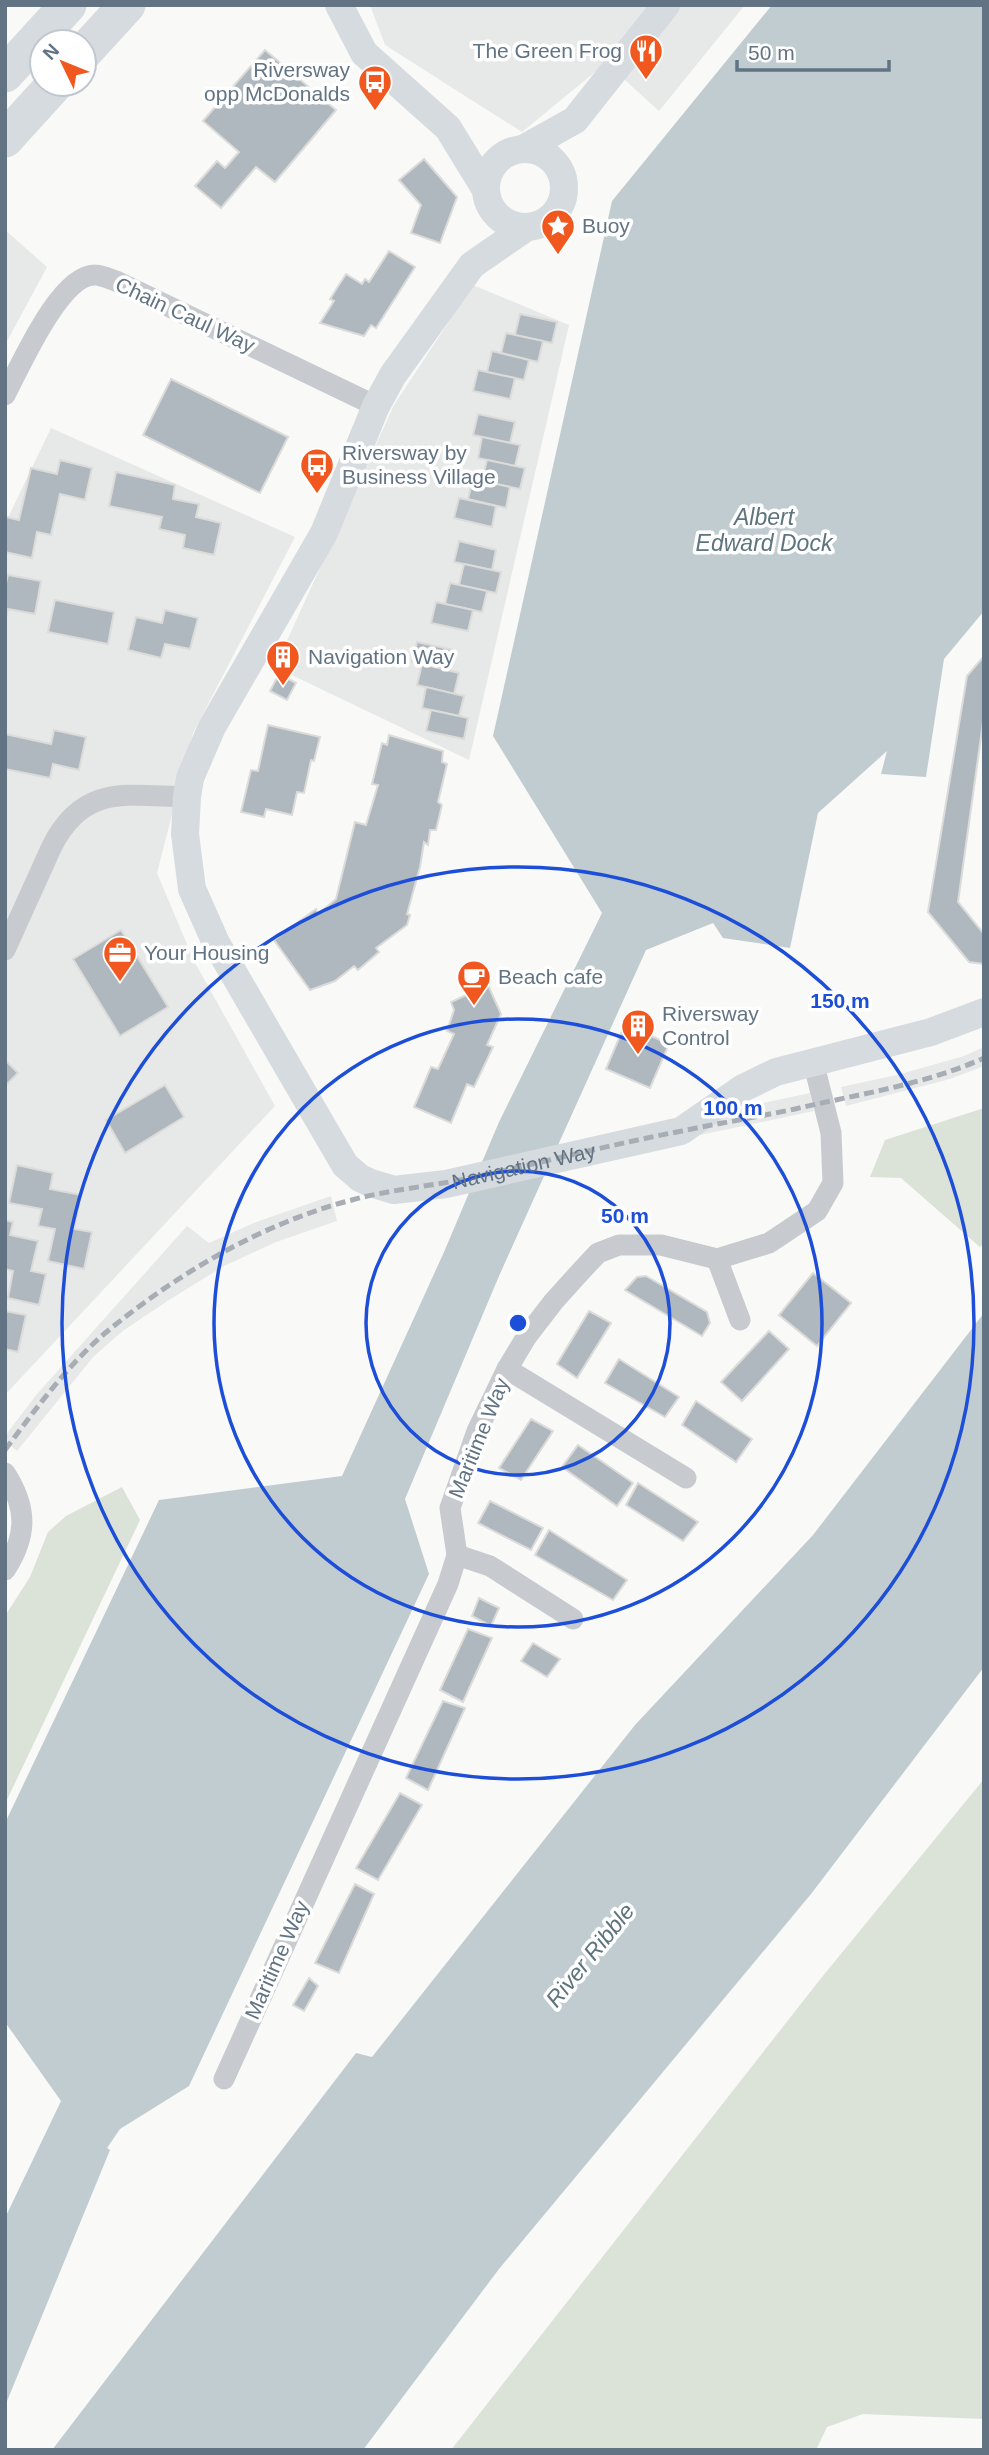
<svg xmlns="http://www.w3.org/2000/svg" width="989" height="2455" viewBox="0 0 989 2455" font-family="Arial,sans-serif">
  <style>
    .built { fill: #e7e8e8 }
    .green { fill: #dbe2d8 }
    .water { fill: #c1ccd1 }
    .building { fill: #afb8be; stroke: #dbdbd9; stroke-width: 2 }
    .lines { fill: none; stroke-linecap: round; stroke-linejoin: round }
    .street { stroke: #c7cbcf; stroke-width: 21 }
    .secondary { stroke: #d6dbdf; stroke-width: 28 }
    .highway { stroke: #d6dbdf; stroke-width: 37 }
    .rail { stroke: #a7adb4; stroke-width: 5; stroke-dasharray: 10 5; stroke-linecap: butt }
    .ring { fill: none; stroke: #1d4ed8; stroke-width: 3.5 }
    .labels { text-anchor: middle; stroke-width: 7; stroke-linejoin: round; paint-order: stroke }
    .poi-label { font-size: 21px; fill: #627484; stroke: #fff; text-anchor: start }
    .street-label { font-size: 21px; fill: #627484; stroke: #fff }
    .water-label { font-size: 23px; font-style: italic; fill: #5d747e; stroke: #fff }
    .centre { fill: #1d4ed8; stroke: #fff; stroke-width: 3.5 }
    .ring-label { font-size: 21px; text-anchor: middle; font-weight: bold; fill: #1d4ed8; stroke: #fff; stroke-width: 7; stroke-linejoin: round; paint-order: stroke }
  </style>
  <rect width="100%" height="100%" fill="#f9f9f7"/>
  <g class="built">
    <polygon points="370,5 745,5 659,111 606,63 522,132 385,45"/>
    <polygon points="5,230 47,267 5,345"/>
    <polygon points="473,285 569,325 469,760 275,667 394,405"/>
    <polygon points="51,428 295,537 193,733 157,873 194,961 275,1106 5,1395 5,524"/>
    <polygon points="984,1047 984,1066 950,1079 846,1106 841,1087 901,1074 964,1056"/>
    <polygon points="810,1093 814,1111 686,1138 722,1112"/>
    <polygon points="331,1196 337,1221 276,1242 224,1266 169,1300 124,1330 94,1356 17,1451 5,1441 5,1436 37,1394 187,1226 209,1243 256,1222"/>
  </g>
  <g class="green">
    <polygon points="984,1108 984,1243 980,1247 901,1178 870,1177 885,1140"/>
    <polygon points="122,1487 140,1520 5,1804 5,1616 30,1577 48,1532 66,1516"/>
    <polygon points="984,1779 984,2419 863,2414 827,2427 816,2450 451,2450 822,1977"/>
  </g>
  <g class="water">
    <polygon points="772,5 984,5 984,611 944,659 926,777 881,774 887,751 818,813 790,948 723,938 713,923 646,950 499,1276 405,1499 429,1574 189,2086 120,2129 107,2148 110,2150 5,2406 5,2218 61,2101 5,2022 5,1823 159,1500 342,1476 444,1252 499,1122 602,913 493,736 612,201"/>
    <polygon points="984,1313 984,1667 811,1894 499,2269 363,2450 52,2450 356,2053 372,2057 635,1725 813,1535"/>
  </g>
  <g class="building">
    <polygon points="265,50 336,110 275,182 256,167 221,208 195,186 217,161 225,168 239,152 203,121"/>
    <polygon points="424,159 457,197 440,243 411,233 421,205 399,180"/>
    <polygon points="389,251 415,267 376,328 371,325 364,336 320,323 334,301 330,299 346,274 362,284 365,279 369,282"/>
    <polygon points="520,314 557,322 552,343 515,335"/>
    <polygon points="506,333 543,341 538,362 501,353"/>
    <polygon points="492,351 529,360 524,380 487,372"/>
    <polygon points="478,370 515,378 510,399 473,391"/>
    <polygon points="171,379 288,437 260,493 143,435"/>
    <polygon points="478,414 515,422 510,443 473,435"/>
    <polygon points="482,437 520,445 515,466 478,458"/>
    <polygon points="60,460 92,468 85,500 60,494 51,535 37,532 32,558 5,552 6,517 19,520 31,468 57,474"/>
    <polygon points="487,460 525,468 520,489 482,481"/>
    <polygon points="116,472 175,485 173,499 199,504 196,517 221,523 214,555 183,548 185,535 159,529 162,517 109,506"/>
    <polygon points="473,479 510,487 506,508 468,499"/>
    <polygon points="459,498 496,506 492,527 454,518"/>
    <polygon points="459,541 496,550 492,570 454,562"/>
    <polygon points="464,564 501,572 496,593 459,585"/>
    <polygon points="8,575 41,581 35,614 8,609 5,622 5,587"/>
    <polygon points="450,583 487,591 482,612 445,604"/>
    <polygon points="55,600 114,612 108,644 48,632"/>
    <polygon points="436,602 473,610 468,631 431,623"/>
    <polygon points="165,610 198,618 190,649 165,644 161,658 128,650 136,617 162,623"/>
    <polygon points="417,642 454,650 450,671 412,662"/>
    <polygon points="984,656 984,715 958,902 984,934 984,964 969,962 928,912 967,676"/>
    <polygon points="422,664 459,673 454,694 417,685"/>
    <polygon points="279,674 296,683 287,700 270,691"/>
    <polygon points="426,687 464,696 459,716 422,708"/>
    <polygon points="431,710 468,718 464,739 426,731"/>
    <polygon points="268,725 320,737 314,761 311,760 304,793 297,792 292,815 266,809 264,817 241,812 251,770 258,771"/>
    <polygon points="54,730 86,737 79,770 53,764 50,778 5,769 5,734 51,744"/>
    <polygon points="389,735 443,751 442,762 447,764 438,802 442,805 436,830 430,830 428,845 424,842 420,867 407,914 410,915 407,925 376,948 379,952 358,970 354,966 335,981 310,990 274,940 316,909 318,914 336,899 355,822 366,825 378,785 372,784 382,743 387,745"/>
    <polygon points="121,930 168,1007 120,1036 73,959"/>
    <polygon points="488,985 501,1014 487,1045 493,1047 474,1087 467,1084 451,1123 414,1107 431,1067 438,1069 454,1034 447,1031 454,1010 451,1002"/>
    <polygon points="625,1024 669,1044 650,1088 606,1069"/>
    <polygon points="5,1060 18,1073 5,1086"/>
    <polygon points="165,1085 184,1117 125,1153 106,1120"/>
    <polygon points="17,1165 53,1173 50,1189 81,1195 74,1229 92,1232 84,1269 48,1261 55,1229 38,1226 42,1209 9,1203"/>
    <polygon points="5,1220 13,1222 10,1235 38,1241 31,1271 46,1274 39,1305 8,1298 13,1271 5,1269"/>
    <polygon points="813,1273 851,1303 817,1346 779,1315"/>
    <polygon points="646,1276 707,1312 710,1323 702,1336 625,1290 637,1277"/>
    <polygon points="5,1311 26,1315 18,1352 5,1349"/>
    <polygon points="589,1311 611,1323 577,1378 557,1364"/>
    <polygon points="769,1331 789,1349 742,1401 721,1382"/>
    <polygon points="619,1359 679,1397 665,1417 605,1383"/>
    <polygon points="696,1401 752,1439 736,1462 682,1425"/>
    <polygon points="531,1419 553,1431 521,1480 499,1468"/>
    <polygon points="578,1445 633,1483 617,1506 562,1467"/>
    <polygon points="638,1483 698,1522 683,1541 626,1505"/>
    <polygon points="490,1501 543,1528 531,1550 478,1523"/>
    <polygon points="549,1530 627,1580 613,1600 535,1555"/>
    <polygon points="479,1598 499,1608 491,1626 472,1616"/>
    <polygon points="468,1629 492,1638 463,1702 440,1690"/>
    <polygon points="533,1643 560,1659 547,1677 521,1661"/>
    <polygon points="443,1701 465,1708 428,1790 406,1778"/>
    <polygon points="400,1793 422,1805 378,1880 356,1868"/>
    <polygon points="355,1884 374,1894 339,1973 315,1963"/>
    <polygon points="309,1978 318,1986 304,2011 293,2005"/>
  </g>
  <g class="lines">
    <g class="street">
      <path d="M5,395C20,367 60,274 95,275C101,275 110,279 116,281L376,406"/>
      <path d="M5,950L52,846C84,783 127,796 187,797"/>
      <polyline points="717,1259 740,1320"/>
      <polyline points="507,1369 686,1478"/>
      <path d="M5,1473C27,1507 28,1535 5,1570"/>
      <polyline points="457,1555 490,1566 573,1619"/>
      <polyline points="224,2079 448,1584 457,1555 450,1508 477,1431 507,1369 527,1336 554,1301 582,1270 598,1253 619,1245 661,1245 717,1259 769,1243 817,1211 833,1183 831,1133 813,1061"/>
    </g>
    <g class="secondary">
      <polyline points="339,5 364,53 448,128 486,190"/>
      <polyline points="523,149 575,120 666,5"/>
      <circle cx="525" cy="188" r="39"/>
      <path id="s1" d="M527,227L472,265L393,375L376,406L324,533L212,727L190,778L187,797L185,834L192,889L216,943L324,1129L345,1165L360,1178L371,1183L394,1190L446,1184L681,1131L743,1088L776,1072L931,1032L984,1012"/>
    </g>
    <g class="highway">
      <polyline points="84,52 127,5"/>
      <polyline points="5,74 68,5"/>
      <polyline points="5,139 55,84"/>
    </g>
    <path class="rail" d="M5,1450C35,1410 66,1367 104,1334C175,1275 262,1223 352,1200C392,1189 434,1186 475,1177C544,1162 613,1144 682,1131C720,1123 757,1117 795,1109C858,1094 924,1085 984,1058"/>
  </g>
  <g class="ring">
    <circle cx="518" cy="1323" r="152"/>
    <circle cx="518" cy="1323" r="304"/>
    <circle cx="518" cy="1323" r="456"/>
  </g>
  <defs>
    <g id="restaurant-pin" transform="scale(1.75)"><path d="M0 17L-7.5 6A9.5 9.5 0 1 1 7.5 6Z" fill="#f1581f" stroke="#fff"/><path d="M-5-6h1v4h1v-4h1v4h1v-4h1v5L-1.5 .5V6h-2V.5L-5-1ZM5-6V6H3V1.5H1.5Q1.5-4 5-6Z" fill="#fff"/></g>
    <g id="bus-pin" transform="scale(1.75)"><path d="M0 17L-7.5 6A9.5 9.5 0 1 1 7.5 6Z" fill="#f1581f" stroke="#fff"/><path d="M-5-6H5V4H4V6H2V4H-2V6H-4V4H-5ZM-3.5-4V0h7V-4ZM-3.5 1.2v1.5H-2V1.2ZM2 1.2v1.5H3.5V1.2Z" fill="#fff"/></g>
    <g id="sight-pin" transform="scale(1.75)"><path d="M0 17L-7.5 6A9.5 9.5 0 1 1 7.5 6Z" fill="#f1581f" stroke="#fff"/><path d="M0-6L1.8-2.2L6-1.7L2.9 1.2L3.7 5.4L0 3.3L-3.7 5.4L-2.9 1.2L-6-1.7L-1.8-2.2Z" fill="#fff"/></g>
    <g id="building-pin" transform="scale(1.75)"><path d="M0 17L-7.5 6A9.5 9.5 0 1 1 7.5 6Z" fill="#f1581f" stroke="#fff"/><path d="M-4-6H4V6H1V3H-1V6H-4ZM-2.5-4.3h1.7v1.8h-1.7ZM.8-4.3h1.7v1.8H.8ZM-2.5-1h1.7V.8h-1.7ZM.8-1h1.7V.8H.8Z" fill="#fff"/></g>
    <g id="office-pin" transform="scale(1.75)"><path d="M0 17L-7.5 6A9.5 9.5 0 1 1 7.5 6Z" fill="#f1581f" stroke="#fff"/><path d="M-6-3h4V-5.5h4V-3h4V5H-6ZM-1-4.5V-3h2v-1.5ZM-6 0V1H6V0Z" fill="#fff"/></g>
    <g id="cafe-pin" transform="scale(1.75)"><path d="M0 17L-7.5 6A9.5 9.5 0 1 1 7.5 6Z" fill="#f1581f" stroke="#fff"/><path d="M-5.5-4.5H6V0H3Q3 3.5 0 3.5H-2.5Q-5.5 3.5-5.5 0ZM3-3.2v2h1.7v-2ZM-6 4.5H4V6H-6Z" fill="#fff"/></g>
  </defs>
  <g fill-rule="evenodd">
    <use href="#restaurant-pin" x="646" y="51"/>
    <use href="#bus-pin" x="375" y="82"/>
    <use href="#sight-pin" x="558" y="226"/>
    <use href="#bus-pin" x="317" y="465"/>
    <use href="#building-pin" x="283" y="657"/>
    <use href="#office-pin" x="120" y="953"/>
    <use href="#cafe-pin" x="474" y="977"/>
    <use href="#building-pin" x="638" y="1026"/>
  </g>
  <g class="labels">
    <g class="poi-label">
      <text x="622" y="58" text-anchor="end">The Green Frog</text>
      <text x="350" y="77" text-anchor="end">Riversway<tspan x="350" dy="24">opp McDonalds</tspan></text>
      <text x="582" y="233">Buoy</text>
      <text x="342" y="460">Riversway by<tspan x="342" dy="24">Business Village</tspan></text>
      <text x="308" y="664">Navigation Way</text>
      <text x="144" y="960">Your Housing</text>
      <text x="498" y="984">Beach cafe</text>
      <text x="662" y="1021">Riversway<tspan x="662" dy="24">Control</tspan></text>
    </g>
    <g class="street-label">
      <text transform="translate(185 315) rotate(25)" y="7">Chain Caul Way</text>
      <text dy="7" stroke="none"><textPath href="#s1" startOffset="1270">Navigation Way</textPath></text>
      <text transform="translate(479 1438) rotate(-68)" y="7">Maritime Way</text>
      <text transform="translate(277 1960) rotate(-66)" y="7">Maritime Way</text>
    </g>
    <g class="water-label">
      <text x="764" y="525">Albert<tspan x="764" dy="26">Edward Dock</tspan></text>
      <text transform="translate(590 1955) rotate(-51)" y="8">River Ribble</text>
    </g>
  </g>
  <circle cx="518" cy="1323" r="10" class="centre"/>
  <g class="ring-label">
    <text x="840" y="1008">150 m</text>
    <text x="733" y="1115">100 m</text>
    <text x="625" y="1223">50 m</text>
  </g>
  <rect width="989" height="2455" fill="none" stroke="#627484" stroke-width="14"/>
  <g transform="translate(63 63) rotate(313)"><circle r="33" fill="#ffffff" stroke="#c0c7ce" stroke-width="2"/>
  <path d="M0-5L12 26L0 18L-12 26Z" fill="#f1581f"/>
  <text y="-10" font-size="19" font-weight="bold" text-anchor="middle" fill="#627484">N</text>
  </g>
  <path d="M737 60v10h152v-10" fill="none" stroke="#627484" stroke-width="3.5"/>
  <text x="748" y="60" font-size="21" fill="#627484" stroke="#ffffff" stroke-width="5" paint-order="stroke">50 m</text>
</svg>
